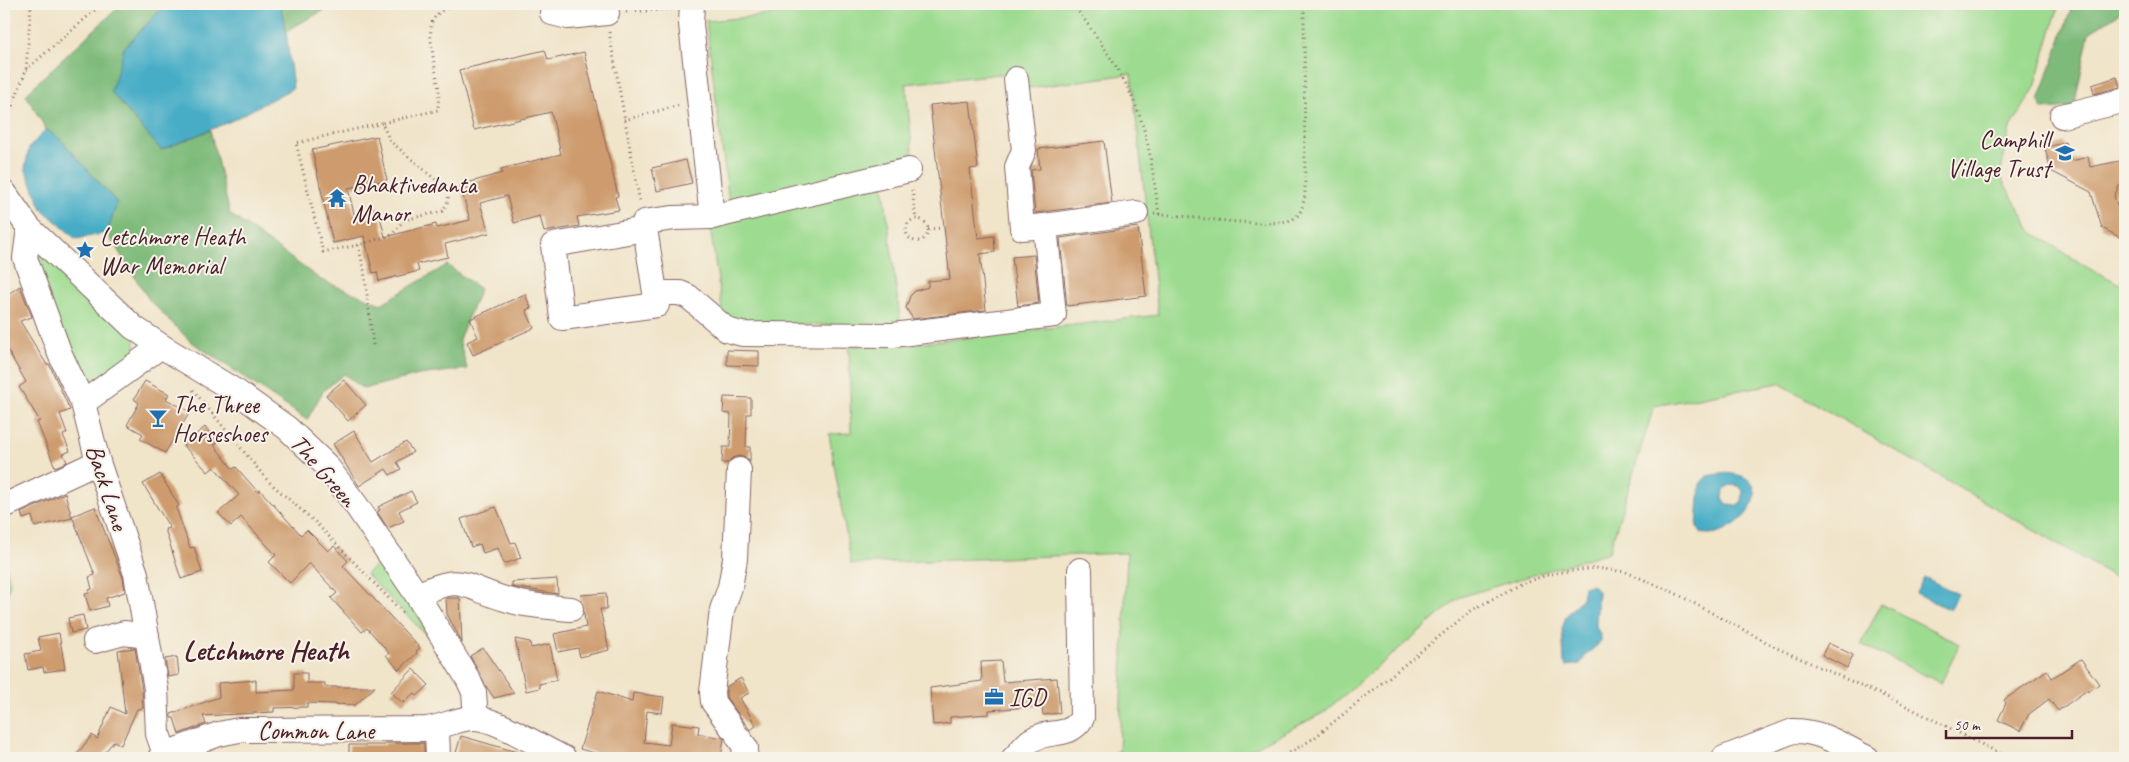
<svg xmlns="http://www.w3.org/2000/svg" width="2129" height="762" viewBox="0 0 2129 762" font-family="Caveat,sans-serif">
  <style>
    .green { fill: #9ddb90; stroke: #747d5e }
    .forest { fill: #7ebb7a; stroke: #646d52 }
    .water { fill: #46adc6; stroke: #486678; fill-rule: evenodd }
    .building { fill: #cd9b6d }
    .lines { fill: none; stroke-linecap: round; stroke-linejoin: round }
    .minor-casing { stroke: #846462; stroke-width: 26 }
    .path { stroke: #846462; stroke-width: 3; stroke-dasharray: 1 4; stroke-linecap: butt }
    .minor { stroke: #fff; stroke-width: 24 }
    .labels { text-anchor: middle; stroke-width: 4; stroke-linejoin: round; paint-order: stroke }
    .poi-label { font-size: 25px; fill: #4a1f2b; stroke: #f7f3e8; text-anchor: start }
    .street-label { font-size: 25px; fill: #4a1f2b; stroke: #f7f3e8 }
    .quarter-label { font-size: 28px; font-weight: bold; fill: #4a1f2b; stroke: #f7f3e8 }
  </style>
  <rect width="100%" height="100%" fill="#f7f3e8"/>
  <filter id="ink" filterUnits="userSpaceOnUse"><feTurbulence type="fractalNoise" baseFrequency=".02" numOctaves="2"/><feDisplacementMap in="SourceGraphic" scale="10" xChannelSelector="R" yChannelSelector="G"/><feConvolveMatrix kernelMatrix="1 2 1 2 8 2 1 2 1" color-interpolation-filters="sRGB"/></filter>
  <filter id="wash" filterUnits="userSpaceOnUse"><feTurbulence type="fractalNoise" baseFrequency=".0096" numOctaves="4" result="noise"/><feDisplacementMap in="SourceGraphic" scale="20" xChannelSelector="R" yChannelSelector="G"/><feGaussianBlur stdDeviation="1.12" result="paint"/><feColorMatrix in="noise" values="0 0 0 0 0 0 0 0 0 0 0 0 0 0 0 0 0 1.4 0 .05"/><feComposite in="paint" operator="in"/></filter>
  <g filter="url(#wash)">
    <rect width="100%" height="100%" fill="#f0e4c9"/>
    <g class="green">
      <polygon points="891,4 2059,4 2035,87 2009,131 2000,176 2032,232 2088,268 2125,286 2125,583 1779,383 1654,406 1609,552 1460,597 1323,713 1238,756 1238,758 1101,758 1119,751 1127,553 851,564 829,434 851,433 849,346 903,345 1158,315 1131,74 1021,89 1019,72 906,84 913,160 881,167 901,327 724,322 710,227 731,219 706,21"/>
      <polygon points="41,253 135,336 135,353 91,384 83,381 31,259"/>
      <polygon points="4,557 10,582 4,607"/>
      <polygon points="380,561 434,638 430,639 366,574"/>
      <polygon points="1881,604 1960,644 1941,683 1861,644"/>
    </g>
    <g class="forest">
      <polygon points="122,4 166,4 124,48 161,150 210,130 230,214 321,280 381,304 447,265 480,289 459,339 467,369 419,375 363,389 344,374 323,391 307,420 189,340 150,301 107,233 117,203 61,140 46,129 26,95 40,80"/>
      <polygon points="280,4 335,4 286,31"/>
      <polygon points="2071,4 2125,4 2118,14 2089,33 2074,107 2042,109 2039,101 2070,12"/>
    </g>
    <g class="water">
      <polygon points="166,4 280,4 286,31 293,88 231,121 161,150 111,92 124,48"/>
      <polygon points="46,129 61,140 117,203 107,233 76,239 42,209 25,168 29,148"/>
      <path d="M1727,473C1733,474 1741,475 1746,478C1775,498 1728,541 1701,533L1697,527L1700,484L1707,476ZM1730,485L1739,486L1743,491L1742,501L1736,506L1728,505L1723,498L1724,491Z"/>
      <polygon points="1924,577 1958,594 1950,610 1916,593"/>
      <polygon points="1590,585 1594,586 1598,591 1596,626 1601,637 1601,642 1587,654 1580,664 1567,666 1564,663 1562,629 1566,616 1582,598 1584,587"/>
    </g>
    <g id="blocks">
      <g class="building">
        <polygon points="545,50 548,60 584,52 618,196 615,197 619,210 577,217 579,226 544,232 540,216 514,223 507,196 480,203 489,233 445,244 448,257 417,264 419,271 379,281 377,272 373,273 364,236 333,243 312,150 377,136 387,180 348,188 354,214 378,208 385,237 436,224 437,228 470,220 460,185 502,173 501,169 561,154 551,112 474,130 459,70"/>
        <polygon points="2117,77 2120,87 2094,94 2092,85"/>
        <polygon points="970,101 978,168 970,169 978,238 994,236 995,252 980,254 986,310 913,319 906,308 910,296 915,291 928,287 928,281 950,279 930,105"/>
        <polygon points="1104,141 1112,203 1035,213 1031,170 1040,169 1038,149"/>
        <polygon points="2065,142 2071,161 2088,157 2090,167 2125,160 2125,185 2119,186 2114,196 2120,214 2125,217 2125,240 2102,228 2091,192 2051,171 2045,148"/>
        <polygon points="686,160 692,183 657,191 652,168"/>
        <polygon points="1138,227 1146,296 1067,306 1060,238"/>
        <polygon points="1034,255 1039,303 1018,306 1012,257"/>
        <polygon points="20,286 32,317 20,321 47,365 49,364 51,368 70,410 60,414 67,433 63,435 70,451 63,454 67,462 55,467 37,422 40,421 19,387 26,382 4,344 4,297"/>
        <polygon points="525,294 531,308 526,310 534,328 473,355 467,342 478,337 470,319"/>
        <polygon points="727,350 759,351 759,366 727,365"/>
        <polygon points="344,380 366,405 348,421 326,395"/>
        <polygon points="145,381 169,394 166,399 190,412 165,453 140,439 143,434 127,425 139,403 134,399"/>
        <polygon points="724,397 751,398 751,414 747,414 746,447 750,447 750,462 746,458 739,456 732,458 727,463 722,463 723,447 730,447 731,414 723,413"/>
        <polygon points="205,427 218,442 214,445 233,469 236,467 258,492 260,490 301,535 307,530 328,551 334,546 348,561 343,566 420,648 416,651 417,653 399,670 386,655 389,653 384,647 367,628 362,632 331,598 337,593 309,563 290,583 269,562 276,555 241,517 231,526 218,513 239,495 214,467 208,472 183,445"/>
        <polygon points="354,431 373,462 406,442 413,452 397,462 401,469 390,475 386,469 359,486 333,444"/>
        <polygon points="160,474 179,506 176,508 190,548 194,547 202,572 181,579 165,529 170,528 143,484"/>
        <polygon points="411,491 417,502 399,511 404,521 388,528 377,512 380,510 378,507"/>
        <polygon points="65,493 72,518 35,527 32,516 23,519 21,513"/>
        <polygon points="95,507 123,578 125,592 106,598 108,606 90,611 85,594 89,593 89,590 92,589 89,577 95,575 72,516"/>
        <polygon points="496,507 511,543 515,542 521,558 504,564 498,548 483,553 480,544 471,547 461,519"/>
        <polygon points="557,579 558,594 512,587 512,582"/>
        <polygon points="606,593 607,609 600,609 609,650 580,657 578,648 558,652 554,634 586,627 581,595"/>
        <polygon points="446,598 460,598 462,643 447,614"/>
        <polygon points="83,615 86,630 71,633 68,618"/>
        <polygon points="59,633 65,669 44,672 43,667 28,670 25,654 41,651 38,637"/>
        <polygon points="515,639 530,642 531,648 550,644 557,680 539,684 540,688 526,691"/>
        <polygon points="1828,643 1853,655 1847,668 1822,655"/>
        <polygon points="135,648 142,690 143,708 137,709 121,745 114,741 100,758 74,758 92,735 97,739 111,707 125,714 118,650"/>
        <polygon points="483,648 514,693 494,698 486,686 470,656"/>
        <polygon points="177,657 179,675 168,677 165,659"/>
        <polygon points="2081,659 2099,684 2088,692 2087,690 2058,711 2049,699 2029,714 2020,731 1998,720 2006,703 2004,700 2047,670 2052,678"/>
        <polygon points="1001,661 1003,682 1057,678 1060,713 1043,715 1042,706 989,710 989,714 950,717 950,723 933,725 930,688 982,681 981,662"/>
        <polygon points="413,669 429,685 417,696 414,693 403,703 391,692"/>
        <polygon points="294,673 307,673 307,683 325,683 325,687 375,687 355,705 307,703 307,707 274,708 274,712 203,716 206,724 179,734 174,718 171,718 171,714 219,697 218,683 256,680 256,692 294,690"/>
        <polygon points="741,678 749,693 740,698 756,726 750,730 726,697 726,687"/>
        <polygon points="598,691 632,702 633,693 664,697 662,713 647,711 644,742 669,745 672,723 699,726 698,734 724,738 721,758 612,758 580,749"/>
        <polygon points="461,736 524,754 523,758 464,758 455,756"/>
        <polygon points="385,743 424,743 424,758 349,758 349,745 385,745"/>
      </g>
    </g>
  </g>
  <g filter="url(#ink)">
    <use href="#blocks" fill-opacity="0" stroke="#846462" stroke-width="1"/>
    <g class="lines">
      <g class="minor-casing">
        <g id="minor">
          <polyline points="552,13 568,17 607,13"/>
          <polyline points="1016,79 1024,150 1017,167 1022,228 1045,226"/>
          <polyline points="2062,116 2125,100"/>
          <polyline points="4,192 29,228 133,327 161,346 237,392 287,428 326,465 356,505 417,595 468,679 474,692 476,718"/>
          <polyline points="712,217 909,170"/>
          <polyline points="29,228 25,258 60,354 83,403 98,462 136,574 156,689 158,734 165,754"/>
          <polyline points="645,229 553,245 562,318 657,305 644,222 674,218 712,217 691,24 692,4"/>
          <polyline points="655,293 680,293 689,297 727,330 742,334 893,335 1054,315 1045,226 1136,213"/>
          <polyline points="83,403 161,346"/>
          <polyline points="4,506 98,462"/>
          <path d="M417,595C464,573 461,586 505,599C527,606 549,607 571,609"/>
          <polyline points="95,641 124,633 147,636"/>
          <polyline points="437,728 438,758"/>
          <polyline points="732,728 713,702 712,692 722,610 730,587 735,559 739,470"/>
          <polyline points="738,737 746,748 743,758"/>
          <path d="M160,758L165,754L219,734L239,730L425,729C442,728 457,718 474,718C497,718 541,748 564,758"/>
          <path d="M1014,758C1019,753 1024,746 1030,741C1048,728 1069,740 1082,718L1080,570"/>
          <path d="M1724,758L1793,731C1820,730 1843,746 1867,758"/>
        </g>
      </g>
      <g class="path">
        <path d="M1073,4C1099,40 1127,77 1141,120C1151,150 1154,182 1159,214"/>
        <polyline points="626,12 672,9"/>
        <polyline points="609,32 640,203"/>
        <polyline points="26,70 102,4"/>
        <polyline points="4,111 12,107 26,70 31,4"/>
        <polyline points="624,120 680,105"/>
        <polyline points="912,190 916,219"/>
        <path d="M1154,214C1181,214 1278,232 1296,217C1302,212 1303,204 1305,196L1304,4"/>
        <circle cx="917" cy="230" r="11"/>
        <polyline points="928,229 943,228"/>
        <polyline points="358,245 323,252 296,143 382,123"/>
        <path d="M373,345L364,269L358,245L392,235L404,220L443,211L448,201L449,191L390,141L382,123L438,110C438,103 439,96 439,90C437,75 426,32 433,20C440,8 451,7 463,4"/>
        <polyline points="193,390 268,481 315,522 404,614"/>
        <polyline points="1281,758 1314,738 1472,610 1524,582 1555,573 1596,568 1626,572 1675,593 1779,649 1902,704 2009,758"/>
      </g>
      <use href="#minor" class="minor"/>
    </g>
  </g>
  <defs>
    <g id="school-bare" transform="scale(1.5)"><path d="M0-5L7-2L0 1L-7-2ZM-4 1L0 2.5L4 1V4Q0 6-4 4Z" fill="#1f6fb2" stroke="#f7f3e8" stroke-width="2.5" paint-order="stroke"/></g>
    <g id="temple-bare" transform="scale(1.5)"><path d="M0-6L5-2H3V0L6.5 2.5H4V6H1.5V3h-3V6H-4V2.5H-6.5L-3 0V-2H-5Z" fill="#1f6fb2" stroke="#f7f3e8" stroke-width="2.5" paint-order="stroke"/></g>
    <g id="sight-bare" transform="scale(1.5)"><path d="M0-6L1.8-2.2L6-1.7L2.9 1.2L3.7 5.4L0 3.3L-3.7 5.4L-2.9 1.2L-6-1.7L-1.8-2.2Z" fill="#1f6fb2" stroke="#f7f3e8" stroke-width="2.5" paint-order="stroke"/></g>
    <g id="bar-bare" transform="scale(1.5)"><path d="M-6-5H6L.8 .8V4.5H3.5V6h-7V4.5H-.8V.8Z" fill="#1f6fb2" stroke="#f7f3e8" stroke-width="2.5" paint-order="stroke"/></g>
    <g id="office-bare" transform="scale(1.5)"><path d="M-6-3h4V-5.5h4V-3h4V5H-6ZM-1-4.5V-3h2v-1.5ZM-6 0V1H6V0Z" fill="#1f6fb2" stroke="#f7f3e8" stroke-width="2.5" paint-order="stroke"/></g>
  </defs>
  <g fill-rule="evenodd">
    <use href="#school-bare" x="2065" y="153"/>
    <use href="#temple-bare" x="337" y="198"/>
    <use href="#sight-bare" x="85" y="250"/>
    <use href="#bar-bare" x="158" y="418"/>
    <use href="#office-bare" x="994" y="697"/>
  </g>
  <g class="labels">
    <g class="poi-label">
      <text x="2050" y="148" text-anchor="end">Camphill<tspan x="2050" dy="29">Village Trust</tspan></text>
      <text x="352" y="193">Bhaktivedanta<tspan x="352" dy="29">Manor</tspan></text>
      <text x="100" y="245">Letchmore Heath<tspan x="100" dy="29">War Memorial</tspan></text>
      <text x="173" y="413">The Three<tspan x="173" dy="29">Horseshoes</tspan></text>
      <text x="1009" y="706">IGD</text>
    </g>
    <g class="street-label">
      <text transform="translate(324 470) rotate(49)" y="9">The Green</text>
      <text transform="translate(108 487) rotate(72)" y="9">Back Lane</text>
      <text x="316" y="739">Common Lane</text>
    </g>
    <g class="quarter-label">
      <text x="266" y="660">Letchmore Heath</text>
    </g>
  </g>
  <rect width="2129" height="762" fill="none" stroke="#f7f3e8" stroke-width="20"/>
  <path d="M1946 730v8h126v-8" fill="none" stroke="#4a1f2b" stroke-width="2.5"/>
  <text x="1954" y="730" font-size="15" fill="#4a1f2b" stroke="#f7f3e8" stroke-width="4" paint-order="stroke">50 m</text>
</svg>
